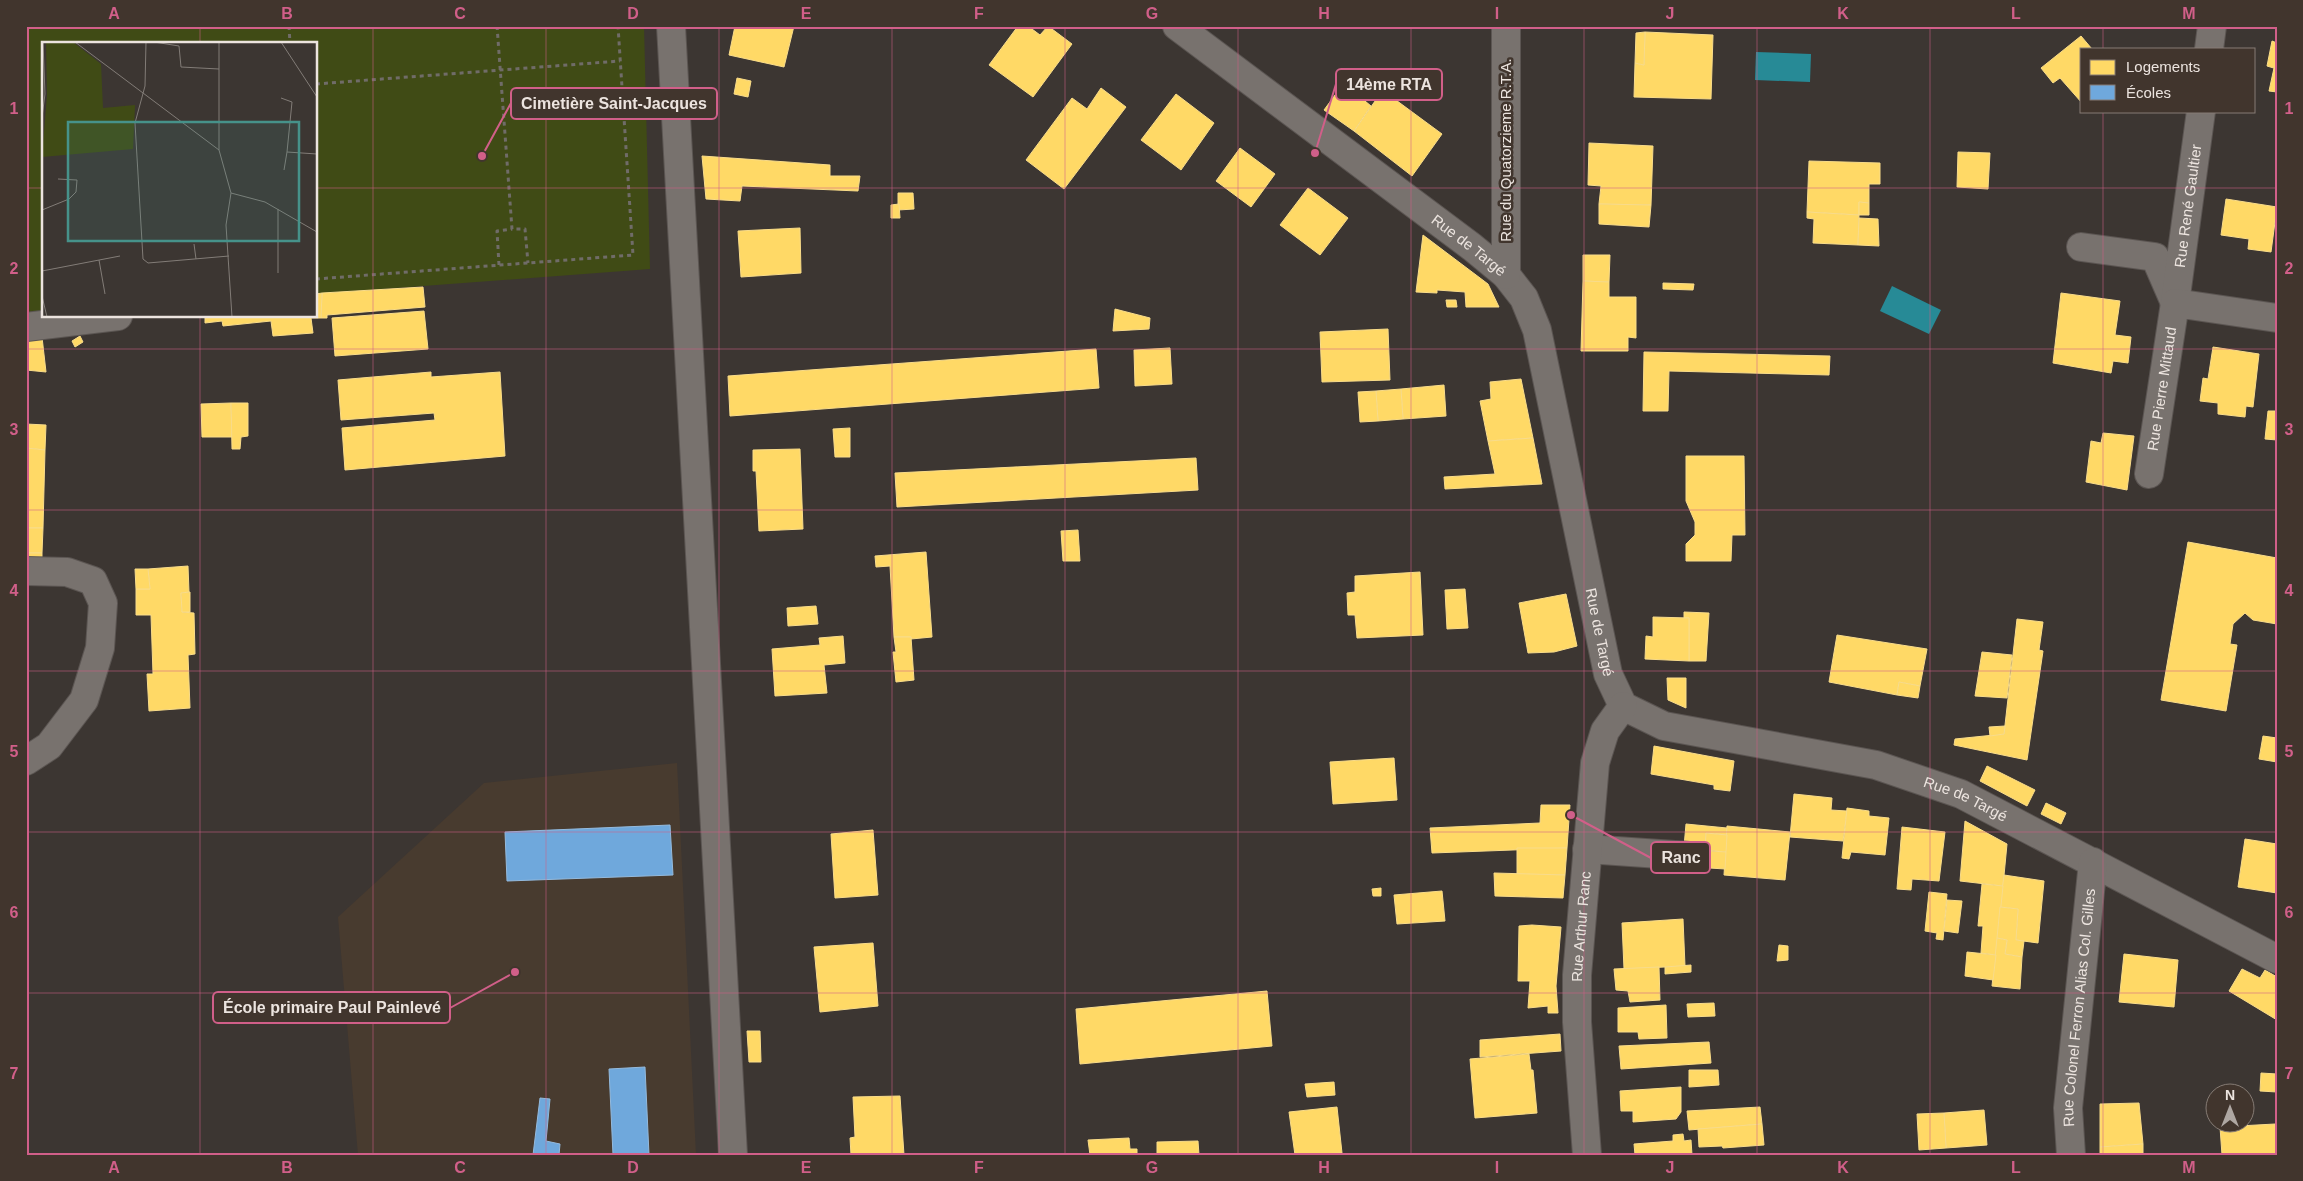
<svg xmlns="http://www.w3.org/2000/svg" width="2303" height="1181" viewBox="0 0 2303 1181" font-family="Arial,sans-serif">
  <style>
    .education { fill: #483b2f }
    .green { fill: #404b15 }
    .water { fill: #278a96 }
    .homes { fill: #ffd966; stroke: #f9dc8a }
    .schools { fill: #6fa8dc; stroke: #94badd }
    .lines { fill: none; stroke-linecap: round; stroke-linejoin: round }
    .minor-casing { stroke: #5b5552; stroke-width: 30 }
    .path { stroke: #706c68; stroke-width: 3; stroke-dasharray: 4 4; stroke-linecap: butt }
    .minor { stroke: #78726e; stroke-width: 28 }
    .grid { fill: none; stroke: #d15f89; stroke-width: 1; stroke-opacity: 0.55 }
    .labels { text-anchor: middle; stroke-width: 5; stroke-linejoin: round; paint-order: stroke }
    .street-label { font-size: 15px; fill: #ece4df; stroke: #41352d }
    .inset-road { fill: none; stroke: #827c77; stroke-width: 1 }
    .view { fill: #46928a; fill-opacity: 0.15; stroke: #46928a; stroke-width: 2.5 }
    .inset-edge { fill: none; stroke: #ece4df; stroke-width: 2.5 }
    .leader { fill: none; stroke: #d15f89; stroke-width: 2 }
    .callout-dot { fill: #d15f89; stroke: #41352d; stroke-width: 2 }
    .callout { fill: #41352d; stroke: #d15f89; stroke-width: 2 }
    .callout-label { font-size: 16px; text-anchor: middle; font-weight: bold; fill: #ece4df }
    .neatline { fill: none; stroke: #d15f89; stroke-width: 2 }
    .grid-label { font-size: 16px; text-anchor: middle; font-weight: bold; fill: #d15f89 }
  </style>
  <rect width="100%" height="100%" fill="#3c3632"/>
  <polygon class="education" points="677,763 696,1155 358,1155 338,917 484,783"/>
  <polygon class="green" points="26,26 644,26 650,269 316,294 316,44 44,44 44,316 26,319"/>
  <g class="water">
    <polygon points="1756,52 1811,54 1810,82 1755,80"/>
    <polygon points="1892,286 1941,310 1929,334 1880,311"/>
  </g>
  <g class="homes">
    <polygon points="735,26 794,26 784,67 729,55"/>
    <polygon points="1018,26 1028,26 1040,35 1048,26 1072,44 1033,97 989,65"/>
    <polygon points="1645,32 1713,35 1711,99 1634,97 1635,63 1644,65"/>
    <polygon points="1645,32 1644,65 1635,63 1636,33"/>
    <polygon points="2081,36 2092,49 2082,49 2082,103 2060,78 2053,83 2041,68"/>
    <polygon points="2272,41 2277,43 2277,69 2267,66"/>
    <polygon points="2274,68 2277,69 2277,92 2269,91"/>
    <polygon points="737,78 751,81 748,97 734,94"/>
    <polygon points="1372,80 1385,80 1385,92 1442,134 1412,176 1354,131 1380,94 1372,93"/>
    <polygon points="1101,88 1126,107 1064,189 1026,160 1072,98 1087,109"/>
    <polygon points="1338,91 1359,96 1371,106 1354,131 1324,110"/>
    <polygon points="1176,94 1214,123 1181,170 1141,140"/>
    <polygon points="1589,143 1653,146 1651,205 1599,204 1601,186 1588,185"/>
    <polygon points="1240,148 1275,174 1251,207 1216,181"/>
    <polygon points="1958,152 1990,153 1988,189 1957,187"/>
    <polygon points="702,156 830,165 830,176 860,176 858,191 742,186 740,201 706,199"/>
    <polygon points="1809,161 1880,163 1880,184 1869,184 1869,203 1859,202 1859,215 1807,212"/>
    <polygon points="1308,188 1348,218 1320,255 1280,225"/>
    <polygon points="898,193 913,193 914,209 898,210"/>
    <polygon points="2226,199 2277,207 2271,252 2248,249 2249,239 2221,235"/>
    <polygon points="1859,202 1869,203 1869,215 1859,215"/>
    <polygon points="899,204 900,218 891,218 891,205"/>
    <polygon points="1599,204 1651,205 1649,227 1599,224"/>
    <polygon points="1807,212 1859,215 1858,245 1813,243 1814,219 1807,218"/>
    <polygon points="1859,218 1878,219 1879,246 1858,245"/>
    <polygon points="800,228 801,273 741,277 738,231"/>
    <polygon points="1423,235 1488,284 1499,307 1466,307 1465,292 1437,290 1437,293 1416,292"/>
    <polygon points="1583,255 1610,255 1609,282 1583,281"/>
    <polygon points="1583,281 1609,282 1609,297 1636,297 1636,338 1628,337 1628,351 1581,351"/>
    <polygon points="1663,283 1694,284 1693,290 1663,289"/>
    <polygon points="423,287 425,307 327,315 327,318 321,318 322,293"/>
    <polygon points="322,293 321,318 311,318 313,333 273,336 271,321 223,326 222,321 205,323 205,316 316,316 316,294"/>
    <polygon points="2061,293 2120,301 2115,335 2131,337 2128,363 2113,361 2111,373 2053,363"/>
    <polygon points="1446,300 1456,300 1457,307 1447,307"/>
    <polygon points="1115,309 1150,318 1149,329 1113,331"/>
    <polygon points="424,311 428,349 335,356 332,318"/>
    <polygon points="1388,329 1390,380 1322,382 1320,332"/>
    <polygon points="80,336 83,342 75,347 72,341"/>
    <polygon points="42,337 46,372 26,370 26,339"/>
    <polygon points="2213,347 2259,354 2253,407 2246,406 2245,417 2218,414 2218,403 2200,401 2203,378 2208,379"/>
    <polygon points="1170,348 1172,384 1135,386 1134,350"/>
    <polygon points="1096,349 1099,388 730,416 728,376"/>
    <polygon points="1644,352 1830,356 1829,375 1669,371 1668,411 1643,411"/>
    <polygon points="431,372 431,377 500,372 505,456 345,470 342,428 435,420 434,413 341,420 338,380"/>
    <polygon points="1521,379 1533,438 1488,441 1480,401 1491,399 1490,382"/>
    <polygon points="1444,385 1446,416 1403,419 1401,389"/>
    <polygon points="1401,389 1403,419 1378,421 1376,391"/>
    <polygon points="1376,391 1378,421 1360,422 1358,392"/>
    <polygon points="231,403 232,437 202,437 201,404"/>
    <polygon points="231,403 248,403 248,436 241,437 240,449 232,449"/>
    <polygon points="2268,411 2277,411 2277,440 2265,439"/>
    <polygon points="26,424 46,425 45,450 26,448"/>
    <polygon points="850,428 850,457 835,457 833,429"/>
    <polygon points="2103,433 2134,436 2127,490 2086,482 2091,441 2101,443"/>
    <polygon points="1533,438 1542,484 1445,489 1444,477 1495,474 1488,441"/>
    <polygon points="26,448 45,450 43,528 26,528"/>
    <polygon points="800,449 803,529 759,531 756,471 753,471 753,450"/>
    <polygon points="1686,456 1744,456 1745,535 1732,535 1731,561 1686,561 1686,544 1695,535 1695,522 1686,501"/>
    <polygon points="1196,458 1198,490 897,507 895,473"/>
    <polygon points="26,528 43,528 42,553 26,553"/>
    <polygon points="1078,530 1080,561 1063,561 1061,531"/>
    <polygon points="2188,542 2277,558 2277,624 2253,620 2245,613 2233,624 2230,644 2237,645 2226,711 2161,700"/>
    <polygon points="926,552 932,637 911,639 911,637 894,637 890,566 876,567 875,556"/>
    <polygon points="27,553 42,553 42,564 28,564"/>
    <polygon points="188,566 189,592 181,593 182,612 194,613 195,654 188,655 190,708 149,711 147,674 153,674 151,615 136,615 136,589 150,589 148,569"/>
    <polygon points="135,569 148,569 150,589 136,589"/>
    <polygon points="1420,572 1423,635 1357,638 1355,615 1348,615 1347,593 1355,592 1355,576"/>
    <polygon points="1465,589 1468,628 1447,629 1445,590"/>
    <polygon points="190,592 190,612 182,612 181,593"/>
    <polygon points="1566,594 1577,646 1554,652 1528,653 1519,603"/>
    <polygon points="816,606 818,624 788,626 787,608"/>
    <polygon points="1684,612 1709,613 1706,661 1689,661 1689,618 1684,618"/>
    <polygon points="1653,617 1689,618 1689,661 1645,659 1646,636 1653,637"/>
    <polygon points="2017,619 2043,622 2039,650 2043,651 2027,760 1954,745 1955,739 2004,734"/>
    <polygon points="1837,635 1927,649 1920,686 1899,682 1897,695 1829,682"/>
    <polygon points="843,636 845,663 824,665 827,693 775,696 772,649 820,645 819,638"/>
    <polygon points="894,637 911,637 914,680 896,682 893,652 896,652"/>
    <polygon points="1982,652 2012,655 2007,698 1975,696"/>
    <polygon points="1667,678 1686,678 1686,708 1668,700"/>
    <polygon points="1899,682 1920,686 1918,698 1897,695"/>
    <polygon points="2005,726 2004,734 1990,736 1989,727"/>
    <polygon points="2263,736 2277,738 2277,762 2259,759"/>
    <polygon points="1654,746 1734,761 1730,791 1714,789 1714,785 1651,774"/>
    <polygon points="1394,758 1397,800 1333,804 1330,762"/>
    <polygon points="1987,766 2035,790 2027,806 1980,781"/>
    <polygon points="1794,794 1832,798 1831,810 1847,811 1843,841 1790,837"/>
    <polygon points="2046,803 2066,813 2061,824 2041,814"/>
    <polygon points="1541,805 1570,805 1567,848 1432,853 1430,828 1540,823"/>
    <polygon points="1847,808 1869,811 1869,816 1889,818 1885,855 1851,852 1849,859 1842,858"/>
    <polygon points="1965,821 2007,844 2003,886 1960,881"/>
    <polygon points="1686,824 1727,828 1727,835 1706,833 1705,850 1696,850 1684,847"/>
    <polygon points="1727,826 1790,832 1785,880 1724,875"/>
    <polygon points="1902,827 1945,832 1939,881 1912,879 1911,890 1897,889"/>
    <polygon points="873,830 878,895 835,898 831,834"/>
    <polygon points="1706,833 1727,835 1726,852 1705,850"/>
    <polygon points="2245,839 2277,844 2277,893 2238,887"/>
    <polygon points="1517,848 1567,848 1565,875 1517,874"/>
    <polygon points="1696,850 1726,852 1725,869 1694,867"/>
    <polygon points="1494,873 1565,875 1563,898 1495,896"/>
    <polygon points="2004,875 2044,881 2038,943 2016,940 2018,909 2000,907"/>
    <polygon points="1982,884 2003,886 1996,955 1981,953 1983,926 1978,926"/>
    <polygon points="1381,888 1381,896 1373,896 1372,889"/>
    <polygon points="1442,891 1445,921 1397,924 1394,895"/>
    <polygon points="1929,892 1947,894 1943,940 1936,939 1937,933 1925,931"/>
    <polygon points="1947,900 1962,901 1958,933 1944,931"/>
    <polygon points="2000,907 2018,909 2016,940 2024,941 2022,957 2005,954 2007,940 1997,938"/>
    <polygon points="1683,919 1685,966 1624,969 1622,923"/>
    <polygon points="1532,925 1561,927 1556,986 1558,1013 1548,1013 1548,1006 1528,1008 1530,981 1518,981 1519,926"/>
    <polygon points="1997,938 2007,940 2005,954 2022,957 2020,989 1992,986"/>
    <polygon points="873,943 878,1006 820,1012 814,947"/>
    <polygon points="1779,945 1788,946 1788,960 1777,961"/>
    <polygon points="1967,952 1996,955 1993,980 1965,976"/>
    <polygon points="2124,954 2178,960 2174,1007 2119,1002"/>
    <polygon points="1691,965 1691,972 1665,974 1665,967"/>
    <polygon points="1659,967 1660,1000 1630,1002 1628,991 1616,990 1614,969"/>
    <polygon points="2242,969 2260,978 2265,970 2277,977 2277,1020 2229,991"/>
    <polygon points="1267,991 1272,1046 1080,1064 1076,1009"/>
    <polygon points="1714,1003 1715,1016 1688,1017 1687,1004"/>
    <polygon points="1666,1005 1667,1038 1639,1039 1638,1032 1618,1032 1618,1008"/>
    <polygon points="747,1031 760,1031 761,1062 749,1062"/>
    <polygon points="1560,1034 1561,1051 1480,1057 1480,1040"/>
    <polygon points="1709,1042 1711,1063 1621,1069 1619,1046"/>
    <polygon points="1529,1054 1531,1070 1533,1070 1537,1113 1475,1118 1470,1059"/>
    <polygon points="1689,1070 1718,1070 1719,1085 1689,1087"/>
    <polygon points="2261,1073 2277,1074 2277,1092 2260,1091"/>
    <polygon points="1334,1082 1335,1095 1307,1097 1305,1084"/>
    <polygon points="1681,1087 1681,1112 1676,1119 1633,1122 1633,1111 1621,1111 1620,1091"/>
    <polygon points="900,1096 904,1155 851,1155 850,1138 855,1137 853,1097"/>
    <polygon points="2139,1103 2143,1144 2100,1147 2100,1104"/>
    <polygon points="1337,1107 1342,1153 1295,1155 1289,1112"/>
    <polygon points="1760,1107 1762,1124 1689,1130 1687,1111"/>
    <polygon points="1984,1110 1987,1145 1946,1148 1944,1113"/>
    <polygon points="1944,1113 1946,1148 1919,1150 1917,1114"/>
    <polygon points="1762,1124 1764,1145 1723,1148 1722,1146 1699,1147 1698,1129"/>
    <polygon points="2275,1124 2277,1155 2222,1155 2220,1127"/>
    <polygon points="1683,1134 1684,1141 1691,1140 1692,1155 1635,1155 1634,1144 1673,1141 1673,1135"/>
    <polygon points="1129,1138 1130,1149 1137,1149 1137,1155 1090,1155 1088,1140"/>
    <polygon points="1198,1141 1199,1155 1154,1155 1157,1155 1157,1142"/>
    <polygon points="2143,1144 2143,1155 2100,1155 2100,1147"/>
  </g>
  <g class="schools">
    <polygon points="670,825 673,875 507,881 505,832"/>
    <polygon points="645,1067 649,1155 613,1155 609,1069"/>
    <polygon points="540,1098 550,1099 546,1141 560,1144 559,1155 533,1155"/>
  </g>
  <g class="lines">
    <g class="minor-casing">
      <g id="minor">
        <polyline points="671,26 733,1155"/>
        <path id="s1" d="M1177,26L1472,247L1506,275L1524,298L1537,330L1608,674L1623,706L1664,726L1876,765L1961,794L2277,959"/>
        <polyline points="1506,26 1506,275"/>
        <polyline points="2209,49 2212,26"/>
        <polyline points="2081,247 2155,257 2175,303"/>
        <path id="s2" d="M2175,303L2201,111"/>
        <polyline points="26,327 118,316"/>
        <path id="s3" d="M2149,474L2175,303L2277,318"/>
        <polyline points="26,571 67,572 93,581 103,603 100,648 84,700 49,746 26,761"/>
        <polyline points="1587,849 1689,856"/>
        <path id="s4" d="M1587,1155L1577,1022V975L1595,763L1605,731L1623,706"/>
        <path id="s5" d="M2071,1155L2068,1108L2093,862"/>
      </g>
    </g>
    <g class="path">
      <polyline points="289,26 290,44"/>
      <polyline points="497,26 512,229 525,229 528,263"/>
      <polyline points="26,29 28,26"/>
      <polyline points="316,84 620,61"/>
      <polyline points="499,265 497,231 512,229"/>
      <polyline points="316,279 633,255 618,26"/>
    </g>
    <use href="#minor" class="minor"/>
  </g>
  <path class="grid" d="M200,26V44M373,26V1155M546,26V1155M719,26V1155M892,26V1155M1065,26V1155M1238,26V1155M1411,26V1155M1584,26V1155M1757,26V1155M1930,26V1155M2103,26V49M2103,111V1155M26,188H44M316,188H2277M200,316V1155M26,349H2277M26,510H2277M26,671H2277M26,832H2277M26,993H2277"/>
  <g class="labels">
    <g class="street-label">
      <text transform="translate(1506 150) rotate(-90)" y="5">Rue du Quatorzieme R.T.A.</text>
      <text dy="5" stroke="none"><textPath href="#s2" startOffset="98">Rue René Gaultier</textPath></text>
      <text dy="5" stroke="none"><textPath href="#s1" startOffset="365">Rue de Targé</textPath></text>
      <text dy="5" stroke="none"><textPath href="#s3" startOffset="86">Rue Pierre Mittaud</textPath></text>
      <text dy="5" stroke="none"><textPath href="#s1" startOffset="785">Rue de Targé</textPath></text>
      <text dy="5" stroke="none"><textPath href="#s1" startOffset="1220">Rue de Targé</textPath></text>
      <text dy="5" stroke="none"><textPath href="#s4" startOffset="229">Rue Arthur Ranc</textPath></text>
      <text dy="5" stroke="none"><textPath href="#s5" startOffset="148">Rue Colonel Ferron Alias Col. Gilles</textPath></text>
    </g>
  </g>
  <g transform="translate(42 42)">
    <rect width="275" height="275" fill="#3c3632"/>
    <path d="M4,0H31L59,22L61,66L93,63L91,107L0,115L5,53Z" fill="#404b15"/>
    <path class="inset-road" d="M33,0L177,108L189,151M104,0L103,44L93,81L101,217L106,221L187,214M112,0L137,4L139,25L177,27M177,0V108M239,0L275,55M239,56L250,60L245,110M0,75L3,52L1,0M242,128L245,110L275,112M189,151L184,183L190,275M189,151L223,160L275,190M0,168L27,157L34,150L35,138L16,137M152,202L154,217M57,218L63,252M0,229L78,214M236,231V167M0,254L5,275"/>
    <path class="view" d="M26,80H257V199H26Z"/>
    <rect width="275" height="275" class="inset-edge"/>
  </g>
  <path class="leader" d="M1315 153L1336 84M482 156L511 103M1571 815L1651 858M515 972L450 1008"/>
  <g class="callout-dot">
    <circle cx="1315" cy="153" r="5"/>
    <circle cx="482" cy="156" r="5"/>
    <circle cx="1571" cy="815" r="5"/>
    <circle cx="515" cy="972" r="5"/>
  </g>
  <g class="callout">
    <rect x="1336" y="69" width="106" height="31" rx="5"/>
    <rect x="511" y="88" width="206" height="31" rx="5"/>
    <rect x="1651" y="842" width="59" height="31" rx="5"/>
    <rect x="213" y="992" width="237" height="31" rx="5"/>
  </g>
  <g class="callout-label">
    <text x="1389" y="90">14ème RTA</text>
    <text x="614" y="109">Cimetière Saint-Jacques</text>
    <text x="1681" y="863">Ranc</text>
    <text x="332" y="1013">École primaire Paul Painlevé</text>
  </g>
  <rect width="2303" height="1181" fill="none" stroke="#41352d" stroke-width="55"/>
  <rect x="2080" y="48" width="175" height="65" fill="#41352d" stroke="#857b74"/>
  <rect x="2090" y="60" width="25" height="15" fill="#ffd966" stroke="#857b74"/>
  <text x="2126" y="72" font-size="15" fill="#ece4df">Logements</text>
  <rect x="2090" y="85" width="25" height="15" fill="#6fa8dc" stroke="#857b74"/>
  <text x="2126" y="98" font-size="15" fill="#ece4df">Écoles</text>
  <g transform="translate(2230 1108)"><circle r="24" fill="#41352d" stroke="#857b74"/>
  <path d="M0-4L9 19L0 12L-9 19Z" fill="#aea7a2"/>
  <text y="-8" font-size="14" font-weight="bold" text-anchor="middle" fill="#ece4df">N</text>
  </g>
  <rect x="28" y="28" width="2248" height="1126" class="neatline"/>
  <g class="grid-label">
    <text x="114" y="19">A</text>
    <text x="287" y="19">B</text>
    <text x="460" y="19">C</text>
    <text x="633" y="19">D</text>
    <text x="806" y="19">E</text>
    <text x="979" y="19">F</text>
    <text x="1152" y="19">G</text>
    <text x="1324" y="19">H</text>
    <text x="1497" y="19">I</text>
    <text x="1670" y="19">J</text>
    <text x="1843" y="19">K</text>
    <text x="2016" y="19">L</text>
    <text x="2189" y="19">M</text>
    <text x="14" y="114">1</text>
    <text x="2289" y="114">1</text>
    <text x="14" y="274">2</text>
    <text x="2289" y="274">2</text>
    <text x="14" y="435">3</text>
    <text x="2289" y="435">3</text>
    <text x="14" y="596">4</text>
    <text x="2289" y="596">4</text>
    <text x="14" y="757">5</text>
    <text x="2289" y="757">5</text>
    <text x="14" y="918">6</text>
    <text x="2289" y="918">6</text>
    <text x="14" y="1079">7</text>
    <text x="2289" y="1079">7</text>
    <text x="114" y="1173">A</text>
    <text x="287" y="1173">B</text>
    <text x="460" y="1173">C</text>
    <text x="633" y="1173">D</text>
    <text x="806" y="1173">E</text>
    <text x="979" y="1173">F</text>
    <text x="1152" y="1173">G</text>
    <text x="1324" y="1173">H</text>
    <text x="1497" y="1173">I</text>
    <text x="1670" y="1173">J</text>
    <text x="1843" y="1173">K</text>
    <text x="2016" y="1173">L</text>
    <text x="2189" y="1173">M</text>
  </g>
</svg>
